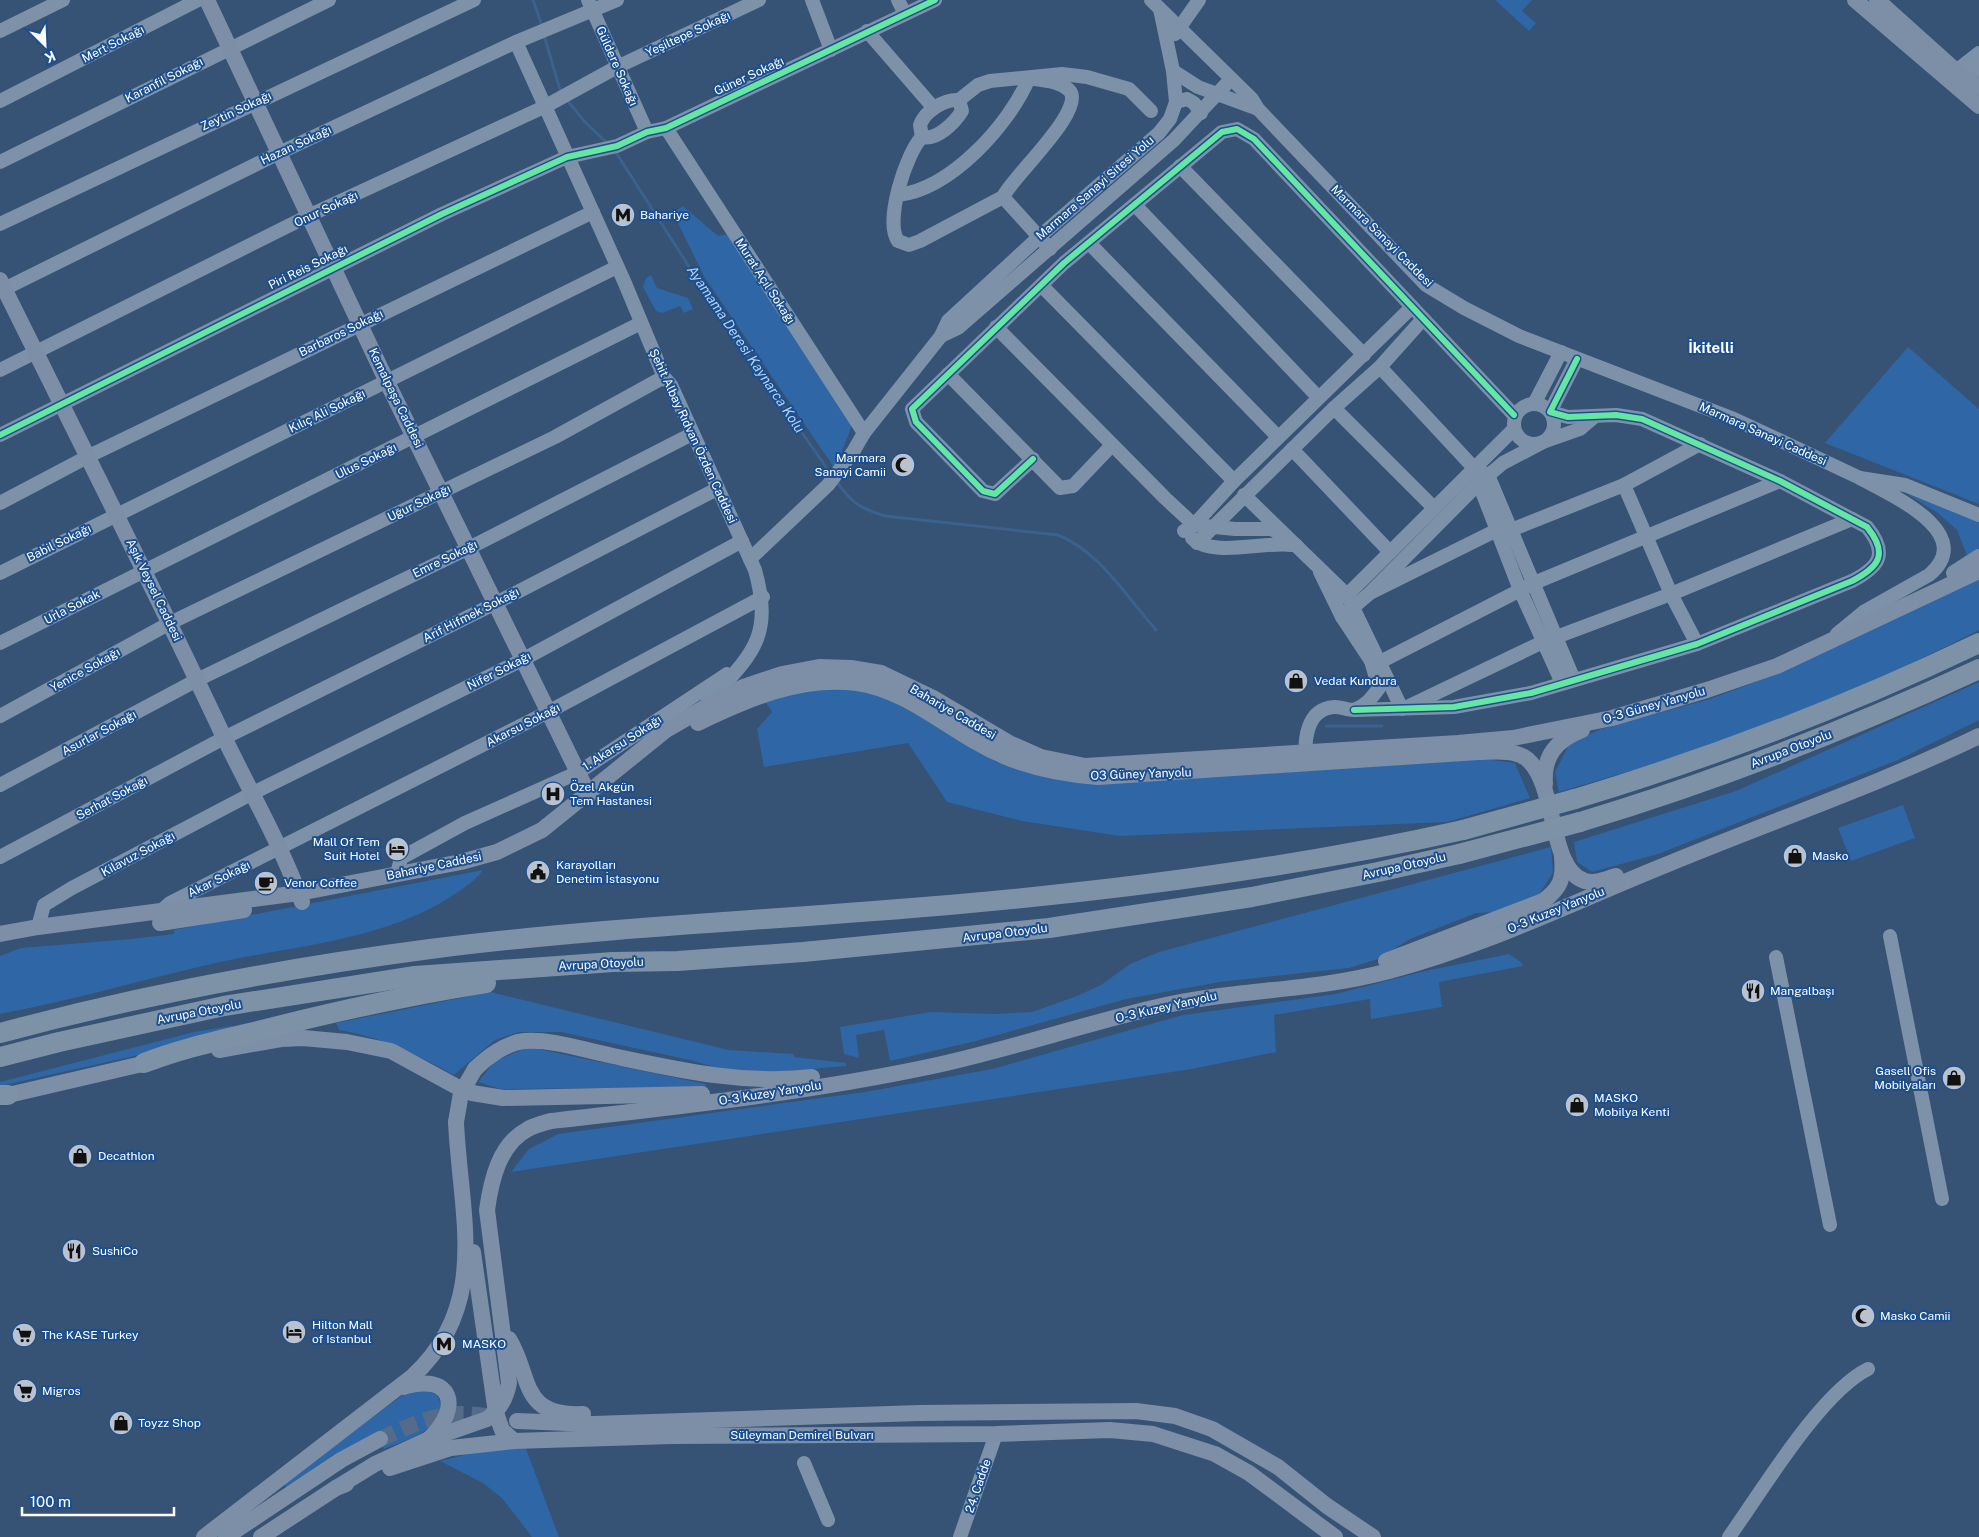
<svg xmlns="http://www.w3.org/2000/svg" width="1979" height="1537" viewBox="0 0 1979 1537" font-family="'Public Sans',sans-serif">
  <style>
    .green { fill: #2f66a5 }
    .lines { fill: none; stroke-linecap: round; stroke-linejoin: round }
    .stream { stroke: #3b618d; stroke-width: 3 }
    .major-tunnel { stroke: #546c89; stroke-width: 16; stroke-dasharray: 16 8; stroke-linecap: butt }
    .minor { stroke: #7d92a8; stroke-width: 14 }
    .major { stroke: #7d8ea7; stroke-width: 16 }
    .highway { stroke: #7e92a7; stroke-width: 20 }
    .major-bridge { stroke: #7d8ea7; stroke-width: 16 }
    .highway-bridge { stroke: #7e92a7; stroke-width: 20 }
    .cycleway-casing { stroke: #1b4f8f; stroke-width: 9 }
    .cycleway { stroke: #66e7a1; stroke-width: 6 }
    .labels { text-anchor: middle; stroke-width: 4; stroke-linejoin: round; paint-order: stroke }
    .street-label { font-size: 12px; fill: #fff; stroke: #1b4f8f }
    .poi-label { font-size: 12px; fill: #fff; stroke: #1b4f8f; text-anchor: start }
    .water-label { font-size: 14px; font-style: italic; fill: #b5d3f5; stroke: #1b4f8f }
    .quarter-label { font-size: 15px; font-weight: bold; fill: #fff; stroke: #1b4f8f }
  </style>
  <rect width="100%" height="100%" fill="#365274"/>
  <g class="green">
    <polygon points="1495,0 1532,0 1522,11 1536,23 1529,31"/>
    <polygon points="683,206 718,236 729,234 853,423 835,469 705,278 673,213"/>
    <polygon points="651,275 657,288 688,298 693,309 684,313 680,306 662,313 656,311 643,287 646,278"/>
    <polygon points="1908,347 1979,409 1979,504 1825,443"/>
    <polygon points="1907,494 1979,521 1979,551 1968,558 1957,530 1938,513"/>
    <path d="M1979,578V630C1888,677 1793,717 1697,750C1651,766 1605,778 1559,792L1555,772L1570,743L1601,729L1710,699L1777,674Z"/>
    <polygon points="836,671 943,729 996,762 1049,777 1476,758 1515,763 1530,798 1447,822 1120,836 1022,821 947,802 908,743 764,767 757,729 772,712 760,694"/>
    <polygon points="1979,682 1979,720 1898,760 1658,854 1592,872 1577,862 1574,842 1736,791"/>
    <polygon points="1903,805 1915,838 1851,861 1838,828"/>
    <polygon points="1551,847 1553,873 1539,894 1498,912 1476,913 1410,939 1378,959 1349,968 1220,982 1126,999 976,1041 890,1061 884,1030 856,1035 859,1058 844,1054 840,1027 931,1012 994,1014 1032,1012 1077,996 1101,985 1130,964 1159,952"/>
    <path d="M483,870C477,879 469,884 461,890C388,942 292,945 207,965C138,981 70,1001 0,1014V956L21,948L131,939L174,934V930Z"/>
    <polygon points="1509,954 1521,962 1523,966 1439,982 1442,1007 1371,1019 1370,999 1274,1015 1276,1052 1192,1069 511,1172 529,1149 558,1134 865,1092 992,1069 1183,1015 1336,994 1425,971"/>
    <path d="M490,992L729,1050L793,1054L794,1057L846,1063V1066L764,1073L724,1070L694,1061L561,1032H519L495,1040L454,1075C413,1053 385,1038 339,1030L336,1023Z"/>
    <polygon points="366,1004 0,1086 0,1082 194,1032"/>
    <polygon points="528,1047 706,1084 705,1087 500,1089 478,1082 495,1061"/>
    <path d="M423,1389L437,1395C454,1427 406,1440 384,1449L376,1434L333,1455L287,1488L283,1483L403,1395Z"/>
    <polygon points="525,1446 559,1537 532,1537 502,1498 483,1483 440,1461 476,1452"/>
  </g>
  <g class="lines">
    <g class="stream">
      <polyline points="533,0 542,26"/>
      <polyline points="544,35 561,93"/>
      <polyline points="567,100 584,121 607,143"/>
      <polyline points="615,151 729,329 831,474"/>
      <path d="M836,481C852,503 859,508 885,516L1058,535C1099,551 1127,597 1156,630"/>
      <polyline points="1326,726 1382,726"/>
    </g>
    <path class="major-tunnel" d="M380,1439C406,1428 434,1413 463,1414C474,1414 485,1416 495,1417"/>
    <g class="minor">
      <polyline points="588,0 647,132"/>
      <polyline points="812,0 831,50"/>
      <polyline points="898,0 905,14"/>
      <polyline points="1151,0 1252,99 1258,109 1426,285 1464,308 1519,336 1734,419 1860,478"/>
      <polyline points="0,31 63,0"/>
      <polyline points="867,31 932,106 933,109"/>
      <polyline points="1175,34 1199,0"/>
      <path d="M516,42L624,281L664,377L671,385L755,570C774,639 751,655 707,703"/>
      <polyline points="1968,62 1979,70"/>
      <polyline points="1173,71 1198,87 1258,109"/>
      <polyline points="1956,71 1979,53"/>
      <polyline points="959,100 978,85 990,81 1062,74 1087,77 1129,89 1151,111"/>
      <path d="M959,100L962,111C955,122 937,141 922,137L920,125C925,111 944,99 959,100Z"/>
      <polyline points="0,101 198,0"/>
      <polyline points="1176,102 1187,99 1194,103 1201,113"/>
      <polyline points="666,128 864,433"/>
      <path d="M922,137C906,153 884,222 898,241L909,245L920,241L1003,197"/>
      <polyline points="0,162 329,0"/>
      <polyline points="1180,166 1364,355"/>
      <path d="M898,195C951,189 1009,125 1029,78C1042,81 1058,80 1069,90C1088,109 1011,178 1003,197L1050,249"/>
      <polyline points="1135,205 1318,397"/>
      <polyline points="0,224 474,0"/>
      <polyline points="1090,244 1278,437"/>
      <polyline points="1042,286 1234,481"/>
      <polyline points="0,291 279,153 516,42 617,0"/>
      <polyline points="996,327 1165,498 1194,525 1235,529 1272,529 1296,545"/>
      <polyline points="941,336 958,328 1174,140 1231,79"/>
      <polyline points="1380,367 1474,468 1488,475 1574,680"/>
      <polyline points="0,370 308,216 544,107 617,67 759,0"/>
      <polyline points="948,374 1060,488 1073,486 1112,445"/>
      <circle cx="1534" cy="424" r="20"/>
      <polyline points="1534,404 1561,352"/>
      <polyline points="1334,408 1434,508"/>
      <polyline points="0,435 442,214 567,157 617,146 647,132 666,128 935,0"/>
      <polyline points="1292,449 1390,552"/>
      <polyline points="1033,459 995,494 983,491 916,422 912,409 1064,263 1222,132 1237,129 1254,139 1514,415"/>
      <polyline points="1476,476 1520,590 1562,683"/>
      <polyline points="1624,485 1671,594 1697,644"/>
      <polyline points="1244,495 1347,595 1402,709"/>
      <polyline points="0,503 89,456 593,212"/>
      <polyline points="1184,531 1194,525 1234,481 1412,307"/>
      <path d="M1192,538C1212,558 1265,541 1292,545"/>
      <polyline points="1197,543 1334,408 1380,367 1423,319"/>
      <polyline points="750,559 828,485 853,452 864,433 941,336 948,321 1039,237 1159,133 1170,119 1176,102 1173,71 1160,9"/>
      <polyline points="0,573 617,267"/>
      <polyline points="1370,593 1497,530 1511,530 1624,485 1700,444"/>
      <polyline points="1339,598 1347,595 1514,429"/>
      <polyline points="1342,617 1370,593 1478,484 1503,463 1543,442 1580,429 1594,417"/>
      <path d="M1837,634L1865,611L1929,575C1979,533 1889,494 1860,478L1905,485L1979,515"/>
      <polyline points="0,643 641,323"/>
      <polyline points="1371,661 1380,662 1534,583 1780,481"/>
      <polyline points="1407,707 1543,642 1671,594 1852,519"/>
      <path d="M1354,710L1454,707L1531,693L1697,644L1852,581C1879,567 1889,554 1867,527L1780,481L1642,419L1616,415L1568,417L1550,412L1577,359"/>
      <polyline points="0,716 170,623 555,437 664,377"/>
      <path d="M1306,762C1304,741 1306,709 1334,707C1341,706 1349,712 1356,709C1367,705 1372,697 1379,688L1371,661L1342,617L1320,572"/>
      <polyline points="0,785 197,680 469,548 692,434"/>
      <polyline points="0,857 224,738 494,604 717,489"/>
      <polyline points="397,874 401,858 465,823 579,772 727,674"/>
      <polyline points="161,911 170,903 548,712 763,597"/>
      <polyline points="38,927 44,905 72,888 253,793 522,660 742,541"/>
      <polyline points="1890,936 1942,1199"/>
      <polyline points="1776,957 1830,1225"/>
      <polyline points="804,1463 828,1520"/>
      <polyline points="960,1537 996,1434"/>
      <path d="M1729,1537C1762,1491 1820,1393 1868,1369"/>
    </g>
    <g class="major">
      <polyline points="207,0 387,382 589,795"/>
      <polyline points="1855,0 1979,106"/>
      <polyline points="1877,0 1956,71 1979,87"/>
      <path d="M0,280C74,430 150,580 221,731C248,788 280,842 302,902"/>
      <polyline points="1954,573 1979,557"/>
      <path d="M698,723C748,699 800,676 857,683C901,689 939,721 976,742C1014,765 1055,774 1098,777L1478,752C1493,752 1514,749 1527,759C1558,785 1548,870 1585,881C1596,884 1606,879 1616,876"/>
      <path d="M1545,784C1543,756 1556,740 1582,730"/>
      <polyline points="160,923 244,910"/>
      <polyline points="0,934 38,927 299,893 461,862 497,852 542,830 666,730 704,708 743,687 782,674 819,667 851,668 881,673 933,698 1009,743 1041,757 1085,766 1458,743 1513,738 1612,718 1707,690 1777,666 1979,571"/>
      <path d="M1386,961L1543,901C1561,888 1564,878 1562,857"/>
      <polyline points="219,1050 281,1039 303,1038 347,1042 391,1051 459,1088 472,1093 503,1098 702,1094"/>
      <path d="M475,1069C487,1057 506,1043 524,1041C554,1039 583,1050 613,1056C679,1070 744,1085 812,1077"/>
      <polyline points="0,1097 155,1061"/>
      <polyline points="473,1252 496,1413 502,1430 514,1441"/>
      <path d="M509,1339C532,1376 519,1417 583,1414"/>
      <path d="M403,1387C452,1372 463,1407 429,1439"/>
      <polyline points="517,1421 593,1424 919,1413 1136,1411 1175,1416 1212,1429 1278,1467 1327,1506 1373,1537"/>
      <polyline points="390,1468 451,1448 514,1441 672,1436 996,1434 1110,1430 1153,1434 1215,1454 1249,1473 1335,1537"/>
      <path d="M336,1488L375,1464L427,1440L487,1419C500,1410 506,1399 509,1383L487,1210C491,1181 499,1144 528,1129C535,1125 544,1123 551,1121C677,1107 804,1093 928,1067C1004,1051 1077,1026 1153,1008C1231,989 1311,992 1389,971C1485,946 1576,901 1668,864C1772,821 1878,785 1979,736"/>
      <path d="M204,1537L413,1376C491,1304 460,1214 456,1122"/>
      <polyline points="226,1537 341,1460 380,1439"/>
      <polyline points="261,1537 336,1488 346,1484"/>
    </g>
    <g class="highway">
      <path d="M1575,799C1714,757 1848,706 1979,643"/>
      <path d="M1580,822C1717,781 1849,729 1979,669"/>
      <path d="M0,1033C142,995 285,968 430,949C602,927 776,920 949,905C1121,890 1294,868 1463,830"/>
      <polyline points="0,1057 59,1042 224,1006 415,976 613,962 678,961 803,952 1049,928 1252,897 1378,872 1459,854"/>
      <path d="M144,1063C183,1048 217,1041 258,1031C333,1012 409,995 486,983"/>
      <polyline points="0,1095 8,1095"/>
    </g>
    <polyline class="major-bridge" points="456,1122 461,1093 475,1069"/>
    <g class="highway-bridge">
      <polyline points="1463,830 1575,799"/>
      <polyline points="1459,854 1580,822"/>
    </g>
    <g class="cycleway-casing">
      <g id="cycleway">
        <polyline points="0,435 442,214 567,157 617,146 647,132 666,128 935,0"/>
        <polyline points="1033,459 995,494 983,491 916,422 912,409 1064,263 1222,132 1237,129 1254,139 1514,415"/>
        <path d="M1354,710L1454,707L1531,693L1697,644L1852,581C1879,567 1889,554 1867,527L1780,481L1642,419L1616,415L1568,417L1550,412L1577,359"/>
      </g>
    </g>
    <use href="#cycleway" class="cycleway"/>
  </g>
  <defs>
    <g id="metro-disc" transform="scale(1.25)"><circle r="9.5" fill="#b9c2ce" stroke="#1b4f8f"/><path d="M-5.5 5V-5H-3L0 0L3-5H5.5V5H3V-.5L0 4L-3-.5V5Z" fill="#111"/></g>
    <g id="mosque-disc" transform="scale(1.25)"><circle r="9.5" fill="#b9c2ce" stroke="#1b4f8f"/><path d="M3.5-4.9A6 6 0 1 0 3.5 4.9A5 5 0 1 1 3.5-4.9Z" fill="#111"/></g>
    <g id="shop-disc" transform="scale(1.25)"><circle r="9.5" fill="#b9c2ce" stroke="#1b4f8f"/><path d="M-5-2.5h2.3a2.7 3.5 0 0 1 5.4 0H5L5.5 6h-11ZM-1.5-2.5h3a1.5 2.3 0 0 0-3 0Z" fill="#111"/></g>
    <g id="hospital-disc" transform="scale(1.25)"><circle r="9.5" fill="#b9c2ce" stroke="#1b4f8f"/><path d="M-5-5h3v3.5h4V-5h3V5h-3V1.5h-4V5h-3Z" fill="#111"/></g>
    <g id="hotel-disc" transform="scale(1.25)"><circle r="9.5" fill="#b9c2ce" stroke="#1b4f8f"/><path d="M-6-4.5h1.5V1H6V5H4.5V3h-9V5H-6ZM-4 0a1.8 1.8 0 1 1 3.6 0ZM.5 0V-2.5h3Q6-2.5 6 0Z" fill="#111"/></g>
    <g id="civic-disc" transform="scale(1.25)"><circle r="9.5" fill="#b9c2ce" stroke="#1b4f8f"/><path d="M-.6-6.5H3V-4.5H.6V-3L4-1V1h2V6H-6V1h2V-1L-.6-3ZM-1.2 2.5V6h2.4V2.5Z" fill="#111"/></g>
    <g id="cafe-disc" transform="scale(1.25)"><circle r="9.5" fill="#b9c2ce" stroke="#1b4f8f"/><path d="M-5.5-4.5H6V0H3Q3 3.5 0 3.5H-2.5Q-5.5 3.5-5.5 0ZM3-3.2v2h1.7v-2ZM-6 4.5H4V6H-6Z" fill="#111"/></g>
    <g id="restaurant-disc" transform="scale(1.25)"><circle r="9.5" fill="#b9c2ce" stroke="#1b4f8f"/><path d="M-5-6h1v4h1v-4h1v4h1v-4h1v5L-1.5 .5V6h-2V.5L-5-1ZM5-6V6H3V1.5H1.5Q1.5-4 5-6Z" fill="#111"/></g>
    <g id="supermarket-disc" transform="scale(1.25)"><circle r="9.5" fill="#b9c2ce" stroke="#1b4f8f"/><path d="M-6-5.5h2.5l.6 2H6L4.5 2H-2.5L-4.4-4H-6ZM-1.5 3.2a1.3 1.3 0 1 0 .1 0ZM3 3.2a1.3 1.3 0 1 0 .1 0Z" fill="#111"/></g>
  </defs>
  <g fill-rule="evenodd">
    <use href="#metro-disc" x="623" y="215"/>
    <use href="#mosque-disc" x="903" y="465"/>
    <use href="#shop-disc" x="1296" y="681"/>
    <use href="#hospital-disc" x="553" y="794"/>
    <use href="#hotel-disc" x="397" y="849"/>
    <use href="#shop-disc" x="1795" y="856"/>
    <use href="#civic-disc" x="538" y="872"/>
    <use href="#cafe-disc" x="266" y="883"/>
    <use href="#restaurant-disc" x="1753" y="991"/>
    <use href="#shop-disc" x="1954" y="1078"/>
    <use href="#shop-disc" x="1577" y="1105"/>
    <use href="#shop-disc" x="80" y="1156"/>
    <use href="#restaurant-disc" x="74" y="1251"/>
    <use href="#mosque-disc" x="1863" y="1316"/>
    <use href="#hotel-disc" x="294" y="1332"/>
    <use href="#supermarket-disc" x="24" y="1335"/>
    <use href="#metro-disc" x="444" y="1344"/>
    <use href="#supermarket-disc" x="25" y="1391"/>
    <use href="#shop-disc" x="121" y="1423"/>
  </g>
  <g class="labels">
    <g class="street-label">
      <text transform="translate(688 34) rotate(-25)" y="4">Yeşiltepe Sokağı</text>
      <text transform="translate(113 44) rotate(-27)" y="4">Mert Sokağı</text>
      <text transform="translate(617 66) rotate(66)" y="4">Güldere Sokağı</text>
      <text transform="translate(749 76) rotate(-25)" y="4">Güner Sokağı</text>
      <text transform="translate(164 80) rotate(-27)" y="4">Karanfil Sokağı</text>
      <text transform="translate(236 111) rotate(-25)" y="4">Zeytin Sokağı</text>
      <text transform="translate(296 145) rotate(-25)" y="4">Hazan Sokağı</text>
      <text transform="translate(1095 188) rotate(-41)" y="4">Marmara Sanayi Sitesi Yolu</text>
      <text transform="translate(326 209) rotate(-25)" y="4">Onur Sokağı</text>
      <text transform="translate(1382 236) rotate(45)" y="4">Marmara Sanayi Caddesi</text>
      <text transform="translate(308 267) rotate(-26)" y="4">Piri Reis Sokağı</text>
      <text transform="translate(765 281) rotate(57)" y="4">Murat Açıl Sokağı</text>
      <text transform="translate(341 333) rotate(-26)" y="4">Barbaros Sokağı</text>
      <text transform="translate(396 398) rotate(64)" y="4">Kemalpaşa Caddesi</text>
      <text transform="translate(327 411) rotate(-26)" y="4">Kılıç Ali Sokağı</text>
      <text transform="translate(1763 434) rotate(24)" y="4">Marmara Sanayi Caddesi</text>
      <text transform="translate(693 436) rotate(65)" y="4">Şehit Albay Rıdvan Özden Caddesi</text>
      <text transform="translate(366 461) rotate(-26)" y="4">Ulus Sokağı</text>
      <text transform="translate(419 503) rotate(-26)" y="4">Uğur Sokağı</text>
      <text transform="translate(59 543) rotate(-26)" y="4">Babil Sokağı</text>
      <text transform="translate(445 559) rotate(-26)" y="4">Emre Sokağı</text>
      <text transform="translate(154 590) rotate(64)" y="4">Aşık Veysel Caddesi</text>
      <text transform="translate(72 607) rotate(-27)" y="4">Urla Sokak</text>
      <text transform="translate(471 615) rotate(-27)" y="4">Arif Hifmek Sokağı</text>
      <text transform="translate(85 670) rotate(-29)" y="4">Yenice Sokağı</text>
      <text transform="translate(499 671) rotate(-27)" y="4">Nifer Sokağı</text>
      <text transform="translate(1654 705) rotate(-16)" y="4">O-3 Güney Yanyolu</text>
      <text transform="translate(953 712) rotate(30)" y="4">Bahariye Caddesi</text>
      <text transform="translate(523 725) rotate(-27)" y="4">Akarsu Sokağı</text>
      <text transform="translate(99 733) rotate(-28)" y="4">Asurlar Sokağı</text>
      <text transform="translate(622 743) rotate(-33)" y="4">1. Akarsu Sokağı</text>
      <text transform="translate(1791 749) rotate(-21)" y="4">Avrupa Otoyolu</text>
      <text transform="translate(1141 774) rotate(-2)" y="4">O3 Güney Yanyolu</text>
      <text transform="translate(112 798) rotate(-28)" y="4">Serhat Sokağı</text>
      <text transform="translate(138 854) rotate(-28)" y="4">Kilavuz Sokağı</text>
      <text transform="translate(434 866) rotate(-12)" y="4">Bahariye Caddesi</text>
      <text transform="translate(1404 866) rotate(-13)" y="4">Avrupa Otoyolu</text>
      <text transform="translate(219 879) rotate(-26)" y="4">Akar Sokağı</text>
      <text transform="translate(1556 910) rotate(-22)" y="4">O-3 Kuzey Yanyolu</text>
      <text transform="translate(1005 933) rotate(-7)" y="4">Avrupa Otoyolu</text>
      <text transform="translate(601 964) rotate(-3)" y="4">Avrupa Otoyolu</text>
      <text transform="translate(1166 1007) rotate(-13)" y="4">O-3 Kuzey Yanyolu</text>
      <text transform="translate(199 1012) rotate(-11)" y="4">Avrupa Otoyolu</text>
      <text transform="translate(770 1093) rotate(-9)" y="4">O-3 Kuzey Yanyolu</text>
      <text x="802" y="1439">Süleyman Demirel Bulvarı</text>
      <text transform="translate(978 1486) rotate(-71)" y="4">24. Cadde</text>
    </g>
    <g class="poi-label">
      <text x="640" y="219">Bahariye</text>
      <text x="886" y="462" text-anchor="end">Marmara<tspan x="886" dy="14">Sanayi Camii</tspan></text>
      <text x="1314" y="685">Vedat Kundura</text>
      <text x="570" y="791">Özel Akgün<tspan x="570" dy="14">Tem Hastanesi</tspan></text>
      <text x="380" y="846" text-anchor="end">Mall Of Tem<tspan x="380" dy="14">Suit Hotel</tspan></text>
      <text x="1812" y="860">Masko</text>
      <text x="556" y="869">Karayolları<tspan x="556" dy="14">Denetim İstasyonu</tspan></text>
      <text x="284" y="887">Venor Coffee</text>
      <text x="1770" y="995">Mangalbaşı</text>
      <text x="1936" y="1075" text-anchor="end">Gasell Ofis<tspan x="1936" dy="14">Mobilyaları</tspan></text>
      <text x="1594" y="1102">MASKO<tspan x="1594" dy="14">Mobilya Kenti</tspan></text>
      <text x="98" y="1160">Decathlon</text>
      <text x="92" y="1255">SushiCo</text>
      <text x="1880" y="1320">Masko Camii</text>
      <text x="312" y="1329">Hilton Mall<tspan x="312" dy="14">of Istanbul</tspan></text>
      <text x="42" y="1339">The KASE Turkey</text>
      <text x="462" y="1348">MASKO</text>
      <text x="42" y="1395">Migros</text>
      <text x="138" y="1427">Toyzz Shop</text>
    </g>
    <g class="water-label">
      <text transform="translate(746 349) rotate(56)" y="5">Ayamama Deresi Kaynarca Kolu</text>
    </g>
    <g class="quarter-label">
      <text x="1711" y="353">İkitelli</text>
    </g>
  </g>
  <g transform="translate(45 45) rotate(156)" stroke="#1b4f8f" stroke-width="4" paint-order="stroke">
  <path d="M0-4L9 19L0 12L-9 19Z" fill="#ffffff"/>
  <text y="-8" font-size="14" font-weight="bold" text-anchor="middle" fill="#ffffff">K</text>
  </g>
  <path d="M22 1507v8h152v-8" fill="none" stroke="#ffffff" stroke-width="2.5"/>
  <text x="30" y="1507" font-size="15" fill="#ffffff" stroke="#1b4f8f" stroke-width="4" paint-order="stroke">100 m</text>
</svg>
